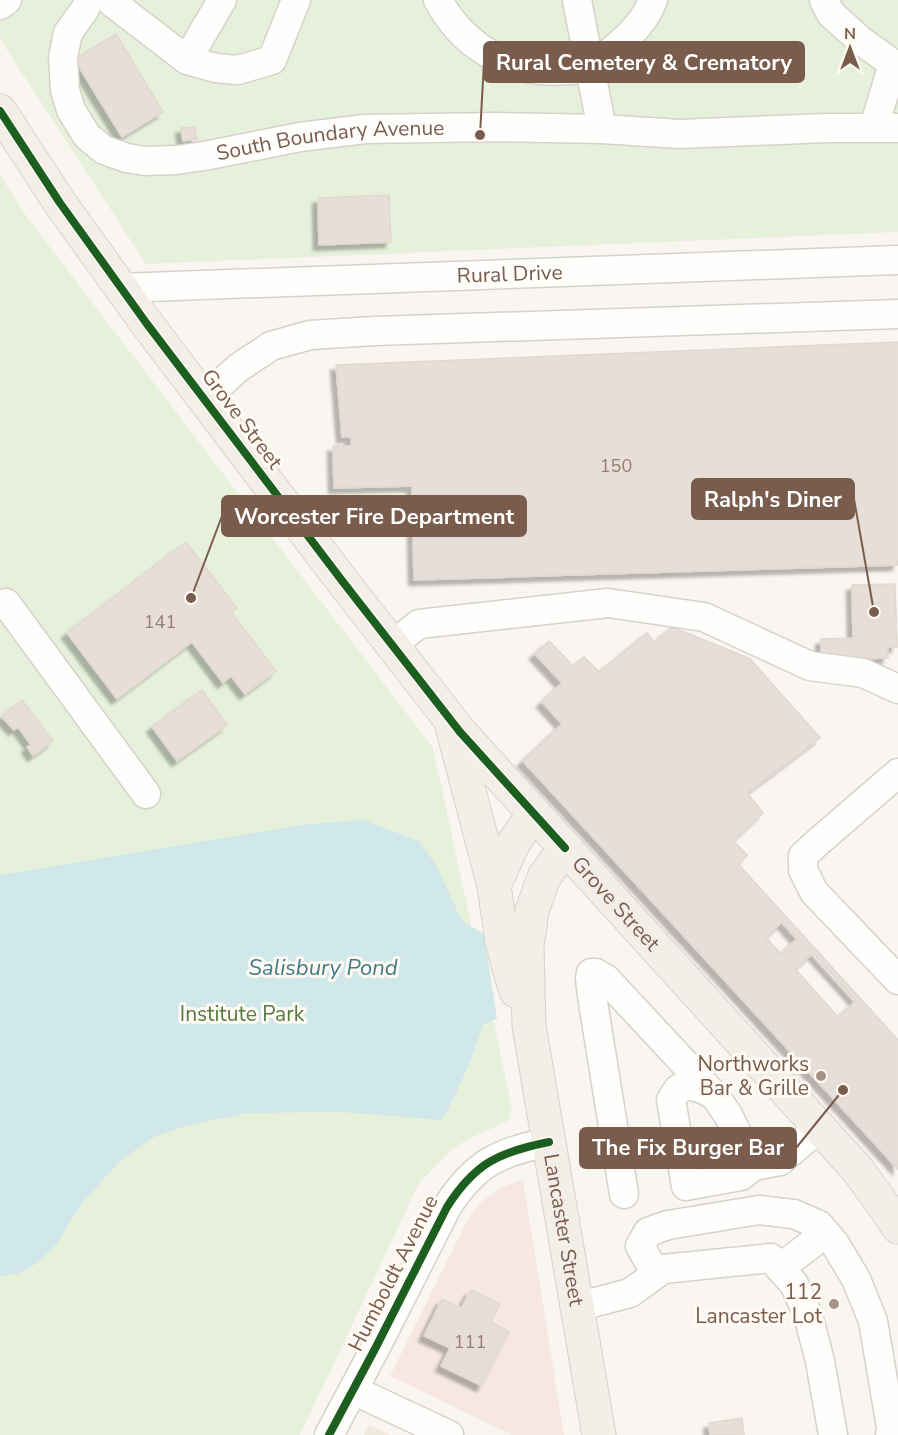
<svg xmlns="http://www.w3.org/2000/svg" width="898" height="1435" viewBox="0 0 898 1435" font-family="'Nunito Sans',sans-serif">
  <style>
    .residential { fill: #f2e8de }
    .commercial { fill: #f6e8e1 }
    .green { fill: #e7f0db }
    .water { fill: #d0e8ea }
    .building { fill: #e6ded7; stroke: #e2d8d2; stroke-width: 1.5; fill-rule: evenodd; filter: url(#shadow) }
    .lines { fill: none; stroke-linecap: round; stroke-linejoin: round }
    .minor-casing { stroke: #d7d1cb; stroke-width: 31 }
    .major-casing { stroke: #dad1cc; stroke-width: 35 }
    .minor { stroke: #fefefd; stroke-width: 28 }
    .major { stroke: #f3eee8; stroke-width: 33 }
    .cycleway-casing { stroke: #fffaf3; stroke-width: 11 }
    .cycleway { stroke: #1b5e20; stroke-width: 8 }
    .poi-dot { fill: #a69286; stroke: #fffaf3; stroke-width: 2 }
    .labels { text-anchor: middle; stroke-width: 6; stroke-linejoin: round; paint-order: stroke }
    .number-label { font-size: 18px; fill: #977e72 }
    .street-label { font-size: 21px; fill: #7a5c4d; stroke: #fffaf3 }
    .park-label { font-size: 21px; fill: #537a41; stroke: #fffaf3 }
    .poi-label { font-size: 21px; fill: #7a5c4d; stroke: #fffaf3; text-anchor: end }
    .water-label { font-size: 22px; font-style: italic; fill: #437c86; stroke: #fffaf3 }
    .leader { fill: none; stroke: #7a5c4d; stroke-width: 2 }
    .callout-dot { fill: #7a5c4d; stroke: #fffaf3; stroke-width: 2 }
    .callout { fill: #7a5c4d; stroke: #7a5c4d; stroke-width: 2 }
    .callout-label { font-size: 22px; text-anchor: middle; font-weight: bold; fill: #fff }
  </style>
  <defs>
    <filter id="shadow"><feDropShadow dx="-5.5" dy="5.5" stdDeviation="1.5" flood-color="#0004"/></filter>
  </defs>
  <rect width="100%" height="100%" fill="#f9f5f0"/>
  <polygon class="residential" points="369,1425 390,1435 364,1435"/>
  <polygon class="commercial" points="523,1180 564,1435 512,1435 390,1376 469,1217 483,1200 502,1187"/>
  <g class="green">
    <polygon points="0,0 898,0 898,232 146,264 0,39"/>
    <polygon points="0,175 26,216 433,748 492,1022 494,1022 512,1109 509,1120 469,1139 453,1148 419,1183 300,1435 0,1435"/>
  </g>
  <path class="water" d="M363,820L419,841L436,865L462,921L484,934L497,1019L483,1024C473,1058 459,1089 442,1120L341,1112L247,1113L189,1125L154,1137L121,1160L82,1203L56,1245L33,1266L17,1274L0,1276V875L302,825Z"/>
  <g class="building">
    <polygon points="116,34 163,112 122,137 74,59"/>
    <polygon points="195,127 197,139 183,141 181,128"/>
    <polygon points="389,195 391,242 319,245 318,198"/>
    <polygon points="898,342 898,565 414,580 412,486 334,488 333,446 351,446 351,437 342,437 336,365"/>
    <polygon points="186,542 237,608 231,612 276,671 245,694 231,676 223,683 192,642 117,699 67,633"/>
    <polygon points="895,584 897,647 888,647 888,658 821,660 821,639 853,638 852,585"/>
    <path d="M672,627L750,659L820,738L747,793L763,813L733,841L747,855L738,864L898,1040V1169L523,761L562,724L542,702L562,683L535,654L549,641L573,666L584,657L599,672L647,633L654,642ZM782,922L797,939L781,954L766,938ZM813,953L856,1001L838,1017L795,969Z"/>
    <path d="M672,627L750,659L820,738L747,793L763,813L733,841L747,855L738,864L898,1040V1169L523,761L562,724L542,702L562,683L535,654L549,641L573,666L584,657L599,672L647,633L654,642ZM782,922L797,939L781,954L766,938ZM813,953L856,1001L838,1017L795,969Z"/>
    <polygon points="202,690 227,725 177,761 152,727"/>
    <polygon points="22,700 53,741 33,756 27,747 31,745 18,727 14,730 2,717"/>
    <polygon points="471,1290 500,1304 491,1322 509,1332 482,1386 441,1366 450,1348 424,1336 442,1299 461,1308"/>
    <polygon points="742,1418 744,1435 710,1435 709,1423"/>
  </g>
  <g class="lines">
    <g class="minor-casing">
      <g id="minor">
        <path d="M438,0C459,39 494,64 538,70C555,72 573,70 590,68L602,129"/>
        <path d="M577,0L590,68C614,49 642,30 653,0"/>
        <polyline points="824,0 831,14 860,40 893,64"/>
        <polyline points="110,1 187,60 216,68 238,70 272,60 296,0"/>
        <polyline points="0,5 7,0"/>
        <path id="s1" d="M85,9L68,33L63,57L65,90L71,110L87,136L104,150L127,158L145,161L176,160L204,156L300,137L365,129L495,127L602,129L679,134L827,128H898"/>
        <polyline points="187,60 222,0"/>
        <polyline points="874,127 893,64"/>
        <path id="s2" d="M120,288L898,260"/>
        <polyline points="204,399 238,368 271,346 310,335 375,331 898,314"/>
        <polyline points="6,603 146,794"/>
        <polyline points="392,645 419,624 608,603 704,617 810,666 863,673 898,689"/>
        <polyline points="898,773 818,842 803,856 803,870 814,892 898,980"/>
        <polyline points="754,1166 728,1115 715,1096 703,1089 689,1085 678,1089 671,1100 686,1186 741,1176 754,1166 780,1161 819,1128"/>
        <polyline points="624,1194 592,996 590,978 591,973 596,973 606,979 715,1096"/>
        <polyline points="780,1268 826,1233"/>
        <polyline points="656,1274 640,1246 648,1232 668,1225 759,1210 794,1214 819,1225 835,1244 856,1279 873,1321 892,1433 890,1435"/>
        <polyline points="577,1307 630,1293 663,1269 771,1258 794,1284 808,1315 820,1361 833,1435"/>
        <polyline points="353,1390 449,1435"/>
        <path d="M329,1435L376,1347L447,1207C475,1163 499,1152 549,1142"/>
      </g>
    </g>
    <g class="major-casing">
      <g id="major">
        <path id="s3" d="M0,111L60,203L147,324L343,582L460,732L857,1169L887,1210L898,1227"/>
        <polyline points="452,726 494,886"/>
        <path id="s4" d="M565,848L544,877L532,911L527,947L529,1026L599,1435"/>
        <polyline points="516,991 510,972 502,941 494,886 514,842 534,814"/>
      </g>
    </g>
    <use href="#minor" class="minor"/>
    <use href="#major" class="major"/>
    <g class="cycleway-casing">
      <g id="cycleway">
        <polyline points="0,111 60,203 147,324 343,582 460,732 565,848"/>
        <path d="M329,1435L376,1347L447,1207C475,1163 499,1152 549,1142"/>
      </g>
    </g>
    <use href="#cycleway" class="cycleway"/>
  </g>
  <g class="poi-dot">
    <circle cx="821" cy="1076" r="6"/>
    <circle cx="834" cy="1304" r="6"/>
  </g>
  <g class="labels">
    <g class="number-label">
      <text x="616" y="472">150</text>
      <text x="160" y="628">141</text>
      <text x="470" y="1348">111</text>
    </g>
    <g class="street-label">
      <text dy="7" stroke="none"><textPath href="#s1" startOffset="390">South Boundary Avenue</textPath></text>
      <text dy="7" stroke="none"><textPath href="#s2" startOffset="390">Rural Drive</textPath></text>
      <text transform="translate(242 419) rotate(53)" y="7">Grove Street</text>
      <text dy="7" stroke="none"><textPath href="#s3" startOffset="1005">Grove Street</textPath></text>
      <text dy="7" stroke="none"><textPath href="#s4" startOffset="394">Lancaster Street</textPath></text>
      <text transform="translate(393 1273) rotate(-63)" y="7">Humboldt Avenue</text>
    </g>
    <g class="park-label">
      <text x="242" y="1021">Institute Park</text>
    </g>
    <g class="poi-label">
      <text x="809" y="1071">Northworks<tspan x="809" dy="24">Bar &amp; Grille</tspan></text>
      <text x="822" y="1299">112<tspan x="822" dy="24">Lancaster Lot</tspan></text>
    </g>
    <g class="water-label">
      <text x="323" y="975">Salisbury Pond</text>
    </g>
  </g>
  <path class="leader" d="M480 135L484 62M874 612L854 499M191 598L222 516M843 1090L796 1148"/>
  <g class="callout-dot">
    <circle cx="480" cy="135" r="6"/>
    <circle cx="874" cy="612" r="6"/>
    <circle cx="191" cy="598" r="6"/>
    <circle cx="843" cy="1090" r="6"/>
  </g>
  <g class="callout">
    <rect x="484" y="42" width="320" height="40" rx="6"/>
    <rect x="692" y="479" width="162" height="40" rx="6"/>
    <rect x="222" y="496" width="304" height="40" rx="6"/>
    <rect x="580" y="1128" width="216" height="40" rx="6"/>
  </g>
  <g class="callout-label">
    <text x="644" y="70">Rural Cemetery &amp; Crematory</text>
    <text x="773" y="507">Ralph's Diner</text>
    <text x="374" y="524">Worcester Fire Department</text>
    <text x="688" y="1155">The Fix Burger Bar</text>
  </g>
  <g transform="translate(850 48)" stroke="#fffaf3" stroke-width="4.5" paint-order="stroke">
  <path d="M0-4.5L10 22L0 15L-10 22Z" fill="#7a5c4d"/>
  <text y="-9" font-size="16" font-weight="bold" text-anchor="middle" fill="#7a5c4d">N</text>
  </g>
</svg>
